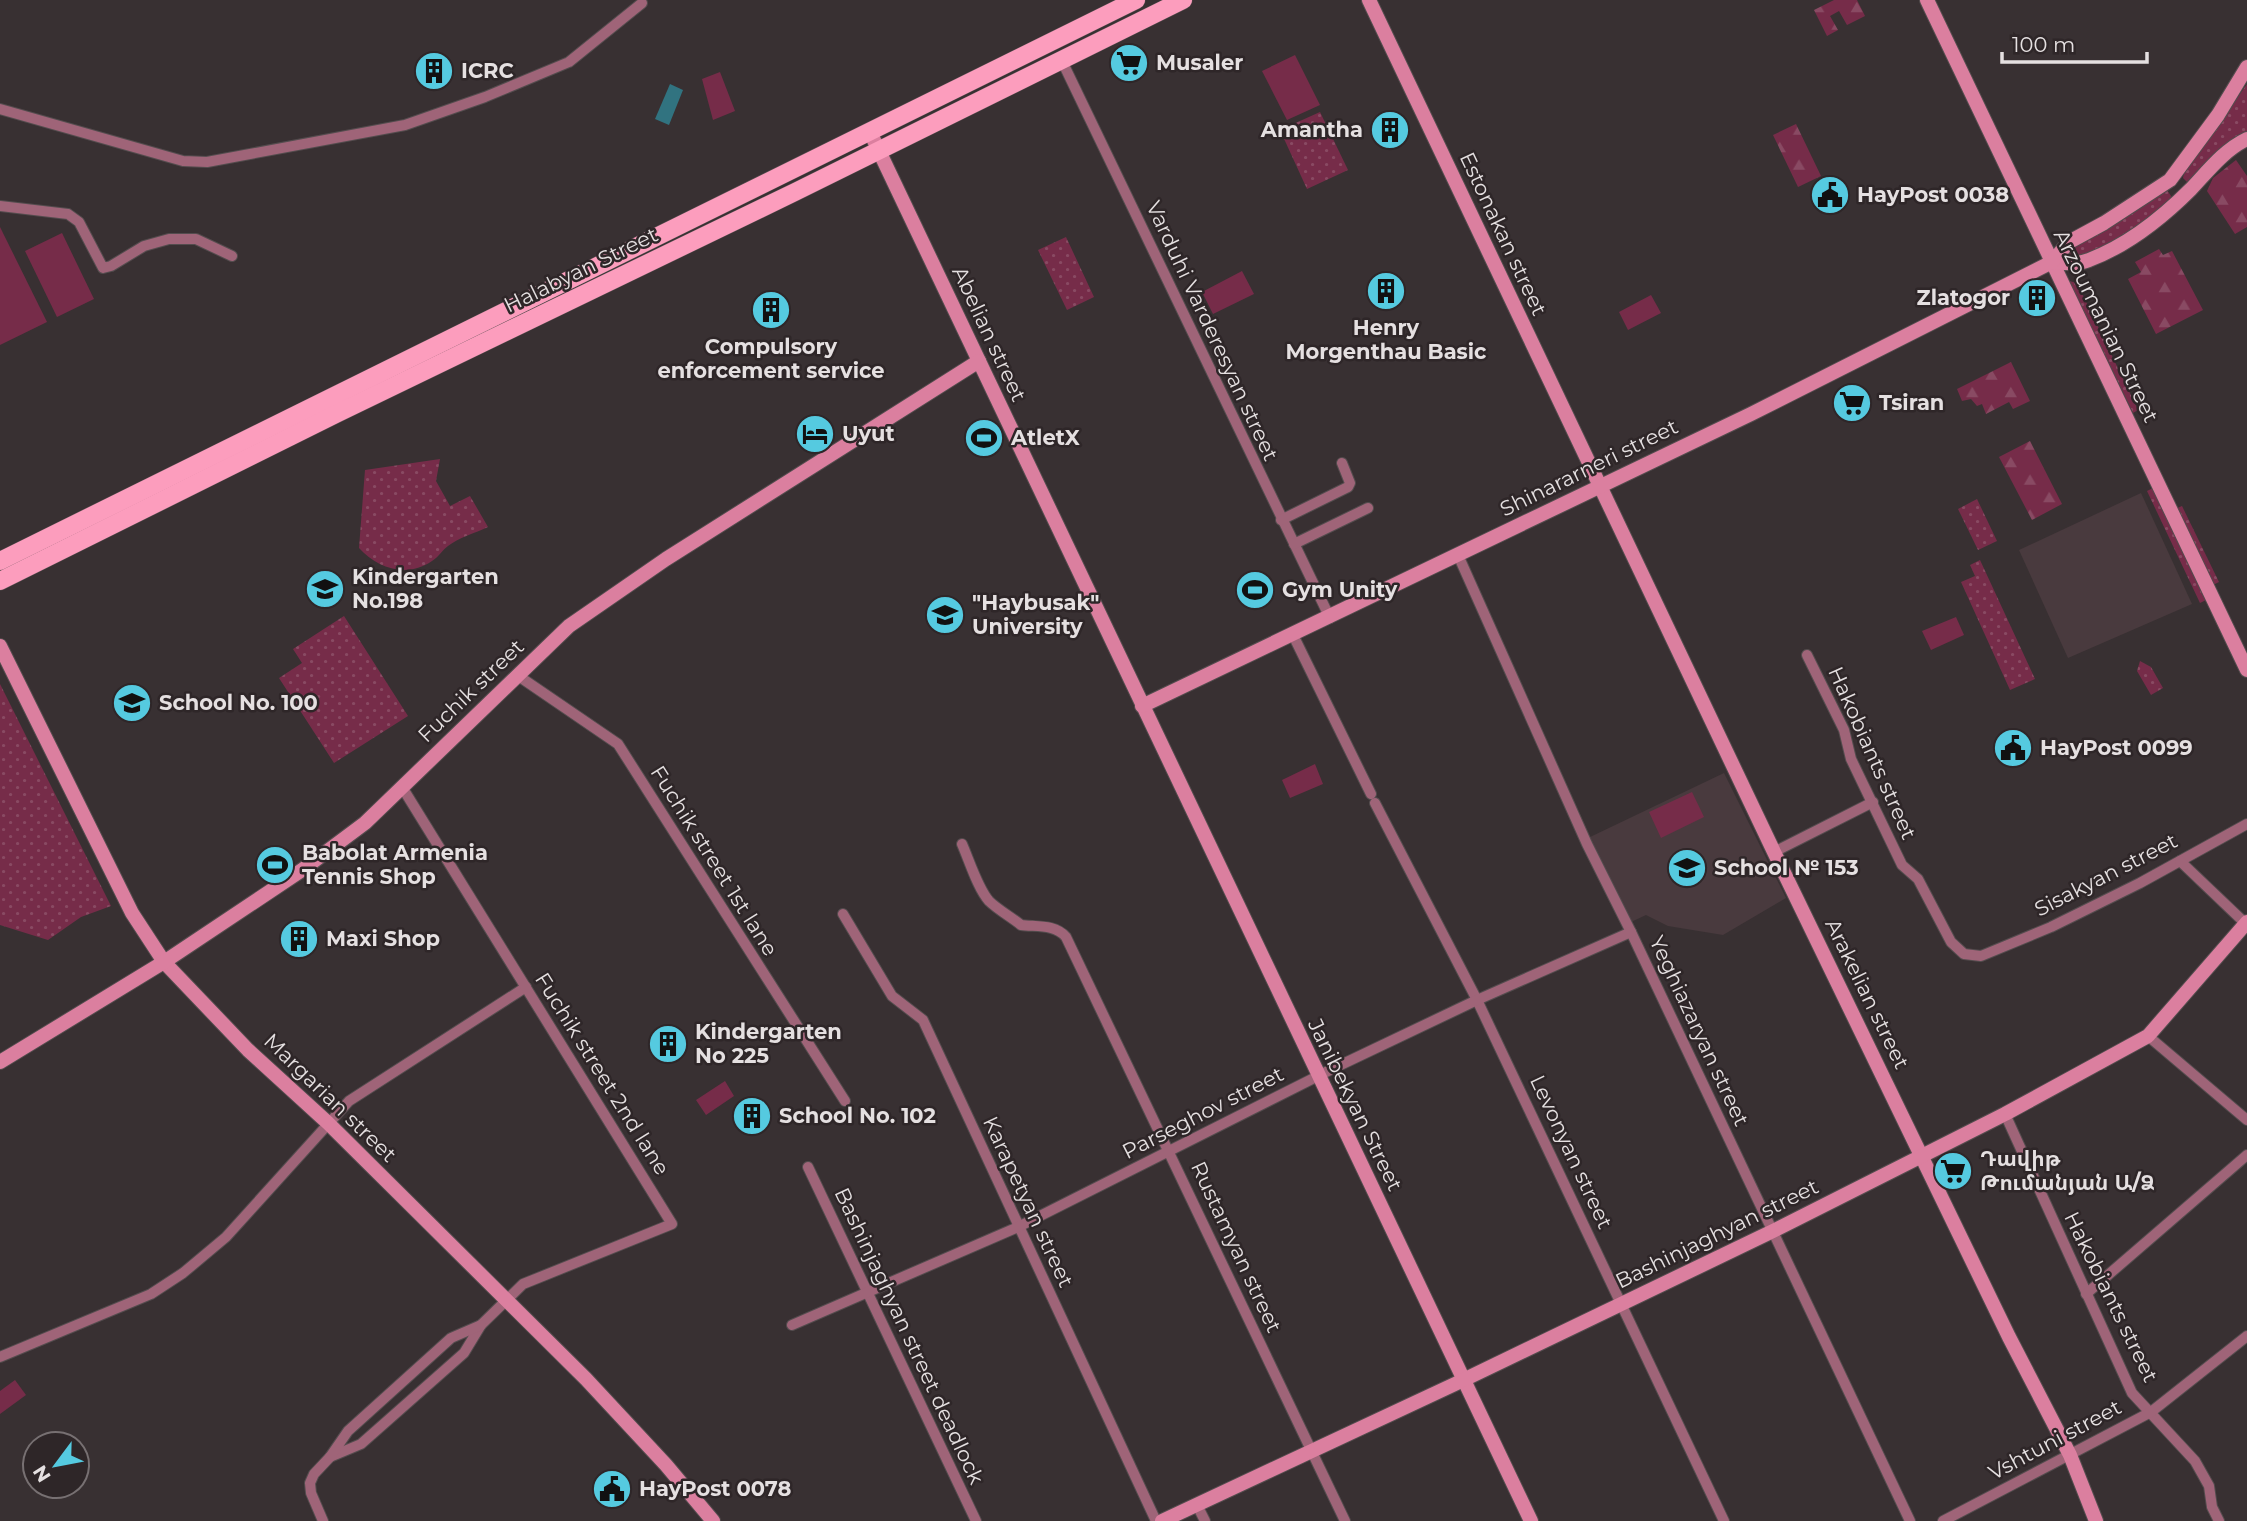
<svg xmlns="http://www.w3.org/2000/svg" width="2247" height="1521" viewBox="0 0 2247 1521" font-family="Montserrat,'Noto Sans Armenian',sans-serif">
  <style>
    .built { fill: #493a3e }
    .green { fill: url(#green-dots) }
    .forest { fill: url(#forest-firs) }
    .pitch { fill: #762c49 }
    .water { fill: #317380 }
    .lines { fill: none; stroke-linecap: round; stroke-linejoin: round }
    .street-casing { stroke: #544c4e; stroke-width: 12 }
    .secondary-casing { stroke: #544c4e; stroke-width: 16 }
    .primary-casing { stroke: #544c4e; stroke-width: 19 }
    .street { stroke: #9f6478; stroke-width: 10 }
    .secondary { stroke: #db7f9f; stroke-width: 14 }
    .primary { stroke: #fc9dbd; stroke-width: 18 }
    .labels { text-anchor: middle; stroke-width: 5; stroke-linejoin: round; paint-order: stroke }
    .poi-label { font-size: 21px; font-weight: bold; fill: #e5e0e1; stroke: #2e2628; text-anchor: start }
    .street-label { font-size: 21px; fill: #e5e0e1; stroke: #2e2628 }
  </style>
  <defs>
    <pattern id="green-dots" width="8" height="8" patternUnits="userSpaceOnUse" patternTransform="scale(1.75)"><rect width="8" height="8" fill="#762c49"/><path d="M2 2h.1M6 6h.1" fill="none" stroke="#894a63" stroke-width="1.8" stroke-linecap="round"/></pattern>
    <pattern id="forest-firs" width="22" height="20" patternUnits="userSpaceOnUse" patternTransform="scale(1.75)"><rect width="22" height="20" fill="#762c49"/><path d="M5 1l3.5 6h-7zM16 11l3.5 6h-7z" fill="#894a63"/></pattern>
  </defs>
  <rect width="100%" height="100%" fill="#383032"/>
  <g class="built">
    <polygon points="2141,493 2192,604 2068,658 2019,550"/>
    <polygon points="1724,773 1786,898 1723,935 1668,926 1646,915 1631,922 1588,838"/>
  </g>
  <g class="green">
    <polygon points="2247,84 2247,135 2188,183 2183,178 2184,173"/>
    <polygon points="1320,112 1348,170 1307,189 1280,130"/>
    <path d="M2167,190L2171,196C2167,214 2093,255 2073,259L2070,256L2072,246Z"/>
    <polygon points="1066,237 1094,297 1067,310 1038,250"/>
    <polygon points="2069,281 2077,283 2138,410 2133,413"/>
    <path d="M440,459L436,481L450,506L470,496L488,527C475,533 458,538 448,546C442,550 439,557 432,561C407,578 378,569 359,548L365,470Z"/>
    <polygon points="2155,487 2208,599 2200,603 2147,491"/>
    <polygon points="1977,499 1997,541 1978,550 1958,509"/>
    <polygon points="2182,506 2219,582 2211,586 2175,509"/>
    <polygon points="1980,560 2035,679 2010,690 1961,582 1975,576 1970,565"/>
    <polygon points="344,616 408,716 334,763 279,678 302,663 293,649"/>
    <polygon points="2140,661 2151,667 2163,688 2151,695 2137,671"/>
    <polygon points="0,684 111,906 81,917 48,940 0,925"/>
  </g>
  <g class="forest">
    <polygon points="1834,0 1857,0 1865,16 1847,25 1839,11 1830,16 1838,30 1827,36 1814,10"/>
    <polygon points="1796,124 1821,176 1798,187 1773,135"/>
    <polygon points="2236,160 2247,176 2247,227 2235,234 2207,191 2213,178"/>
    <polygon points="2159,249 2163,255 2172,251 2203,310 2156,334 2128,279 2141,272 2135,262"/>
    <polygon points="2011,362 2030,401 2013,409 2009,402 1986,414 1982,404 1977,406 1971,399 1962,401 1957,389"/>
    <polygon points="2030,441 2062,504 2032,520 1999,457"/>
  </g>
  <g class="pitch">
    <polygon points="1295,55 1320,105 1287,120 1262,71"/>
    <polygon points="720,72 735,111 713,120 702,79"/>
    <polygon points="0,227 47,322 0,345"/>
    <polygon points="62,233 94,299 57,317 25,251"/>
    <polygon points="1242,271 1254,294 1213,314 1202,292"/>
    <polygon points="1651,295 1661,313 1628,330 1619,312"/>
    <polygon points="1956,617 1964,635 1931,650 1922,631"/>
    <polygon points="1315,764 1323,784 1290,798 1282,780"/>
    <polygon points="1692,792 1704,817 1661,838 1649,812"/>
    <polygon points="725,1081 734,1096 706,1115 696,1100"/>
    <polygon points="15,1380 26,1395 0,1414 0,1391"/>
  </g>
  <polygon class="water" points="670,84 683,90 669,125 655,119"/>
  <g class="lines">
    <g class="street-casing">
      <g id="street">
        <polyline points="1061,59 1330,618"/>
        <polyline points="0,109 183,161 207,162 405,125 485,97 569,62 642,3"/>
        <polyline points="0,206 68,214 79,222 103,268 111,266 144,246 169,239 196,239 232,256"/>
        <polyline points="1281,520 1348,487 1350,483 1342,463"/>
        <polyline points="1294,544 1368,508"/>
        <polyline points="1458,555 1587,844 1631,932 1910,1521"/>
        <polyline points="1293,635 1371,794"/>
        <polyline points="1807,655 1844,730 1851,759 1902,865 1918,879 1951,942 1964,954 1981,956 2051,927 2140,883 2247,824"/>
        <polyline points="517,675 618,744 845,1101"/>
        <polyline points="1375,803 1477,1000 1724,1521"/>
        <path d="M962,844C969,860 978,889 989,901C997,909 1011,917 1021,925C1036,927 1055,924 1066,937L1345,1521"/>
        <polyline points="1774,852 1873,802"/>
        <polyline points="2180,861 2247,925"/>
        <polyline points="843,914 892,996 923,1020 1156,1521"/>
        <polyline points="2148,1036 2247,1120"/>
        <polyline points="2005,1114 2132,1393 2195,1461 2209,1486 2212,1507 2219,1521"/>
        <polyline points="808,1167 976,1521"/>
        <polyline points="2086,1294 2247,1155"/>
        <polyline points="792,1325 1018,1227 1330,1070 1477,1000 1631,932"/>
        <polyline points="0,1357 151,1294 183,1273 226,1237 349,1101 526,987"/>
        <polyline points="330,1457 361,1444 464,1353 481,1325 523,1284 672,1224 402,787"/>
        <polyline points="1197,1505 1205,1521"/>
        <polyline points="323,1521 311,1493 310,1483 314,1474 330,1457 348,1431 451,1338 481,1325"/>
        <polyline points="1943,1521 2151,1412 2247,1336"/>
      </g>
    </g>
    <g class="secondary-casing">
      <g id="secondary">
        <polyline points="1369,0 1774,852 2009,1337 2070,1455 2096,1521"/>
        <polyline points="1927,0 2247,670"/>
        <polyline points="870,132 1531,1521"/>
        <path d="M2052,262C2064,263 2077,265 2089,260C2126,246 2163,217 2191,189C2208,171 2224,150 2247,139"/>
        <polyline points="0,646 132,913 164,962 248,1050 328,1123 586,1379 666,1465 713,1521"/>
        <polyline points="1142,706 1751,414 2052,262 2069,242 2104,223 2170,180 2218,115 2247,67"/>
        <polyline points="0,1062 164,962 302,870 365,823 569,626 666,559 979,361"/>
        <polyline points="1162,1521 1455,1384 1773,1231 2005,1114 2148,1036 2247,922"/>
      </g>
    </g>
    <g class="primary-casing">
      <g id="primary">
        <polyline points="0,561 1136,0"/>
        <polyline points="0,581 338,413 795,192 1183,0"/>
      </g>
    </g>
    <use href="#street" class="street"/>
    <use href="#secondary" class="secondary"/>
    <use href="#primary" class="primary"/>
  </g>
  <defs>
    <g id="supermarket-disc" transform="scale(2.0125)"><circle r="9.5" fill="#55cae0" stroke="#2e2628"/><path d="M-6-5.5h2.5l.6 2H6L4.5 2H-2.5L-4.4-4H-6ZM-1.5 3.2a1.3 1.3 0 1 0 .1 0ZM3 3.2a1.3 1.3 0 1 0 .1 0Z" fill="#111"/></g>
    <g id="building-disc" transform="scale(2.0125)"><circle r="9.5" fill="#55cae0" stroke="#2e2628"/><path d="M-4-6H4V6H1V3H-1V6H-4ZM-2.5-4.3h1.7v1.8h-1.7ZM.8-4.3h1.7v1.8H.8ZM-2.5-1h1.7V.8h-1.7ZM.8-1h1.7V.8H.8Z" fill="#111"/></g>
    <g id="civic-disc" transform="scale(2.0125)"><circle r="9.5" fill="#55cae0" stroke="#2e2628"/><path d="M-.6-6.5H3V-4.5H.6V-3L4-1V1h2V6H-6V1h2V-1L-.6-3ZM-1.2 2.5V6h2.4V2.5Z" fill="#111"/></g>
    <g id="hotel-disc" transform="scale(2.0125)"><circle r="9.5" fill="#55cae0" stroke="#2e2628"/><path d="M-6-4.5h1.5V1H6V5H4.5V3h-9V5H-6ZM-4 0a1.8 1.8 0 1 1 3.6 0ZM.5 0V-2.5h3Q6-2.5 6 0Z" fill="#111"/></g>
    <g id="stadium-disc" transform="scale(2.0125)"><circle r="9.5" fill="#55cae0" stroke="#2e2628"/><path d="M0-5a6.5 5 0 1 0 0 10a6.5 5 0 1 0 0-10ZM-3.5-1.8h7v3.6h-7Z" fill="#111"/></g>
    <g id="school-disc" transform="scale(2.0125)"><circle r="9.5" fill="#55cae0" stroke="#2e2628"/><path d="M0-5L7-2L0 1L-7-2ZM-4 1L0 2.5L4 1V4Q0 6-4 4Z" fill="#111"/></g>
    <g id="university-disc" transform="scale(2.0125)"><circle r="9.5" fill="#55cae0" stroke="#2e2628"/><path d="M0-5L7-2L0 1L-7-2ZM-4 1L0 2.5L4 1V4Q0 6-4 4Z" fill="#111"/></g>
  </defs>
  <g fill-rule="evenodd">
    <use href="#supermarket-disc" x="1129" y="63"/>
    <use href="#building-disc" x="434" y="71"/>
    <use href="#building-disc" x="1390" y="130"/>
    <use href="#civic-disc" x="1830" y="195"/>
    <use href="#building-disc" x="1386" y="291"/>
    <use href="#building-disc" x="2037" y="298"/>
    <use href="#building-disc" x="771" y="310"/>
    <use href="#supermarket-disc" x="1852" y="403"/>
    <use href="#hotel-disc" x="815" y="434"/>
    <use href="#stadium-disc" x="984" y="438"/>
    <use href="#school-disc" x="325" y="589"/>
    <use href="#stadium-disc" x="1255" y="590"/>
    <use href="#university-disc" x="945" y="615"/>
    <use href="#school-disc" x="132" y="703"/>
    <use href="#civic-disc" x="2013" y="748"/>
    <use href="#stadium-disc" x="275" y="865"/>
    <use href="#school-disc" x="1687" y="868"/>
    <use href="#building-disc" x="299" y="939"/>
    <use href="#building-disc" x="668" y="1044"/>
    <use href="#building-disc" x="752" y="1116"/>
    <use href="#supermarket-disc" x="1953" y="1171"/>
    <use href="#civic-disc" x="612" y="1489"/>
  </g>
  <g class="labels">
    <g class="poi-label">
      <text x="1156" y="70">Musaler</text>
      <text x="461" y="78">ICRC</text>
      <text x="1363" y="137" text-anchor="end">Amantha</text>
      <text x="1857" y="202">HayPost 0038</text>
      <text x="2010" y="305" text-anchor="end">Zlatogor</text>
      <text x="1386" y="335" text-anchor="middle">Henry<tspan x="1386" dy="24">Morgenthau Basic</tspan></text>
      <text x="771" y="354" text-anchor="middle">Compulsory<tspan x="771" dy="24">enforcement service</tspan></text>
      <text x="1879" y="410">Tsiran</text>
      <text x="842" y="441">Uyut</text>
      <text x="1011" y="445">AtletX</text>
      <text x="352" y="584">Kindergarten<tspan x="352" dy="24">No.198</tspan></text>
      <text x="1282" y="597">Gym Unity</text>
      <text x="972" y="610">"Haybusak"<tspan x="972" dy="24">University</tspan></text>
      <text x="159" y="710">School No. 100</text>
      <text x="2040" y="755">HayPost 0099</text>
      <text x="302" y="860">Babolat Armenia<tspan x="302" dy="24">Tennis Shop</tspan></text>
      <text x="1714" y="875">School № 153</text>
      <text x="326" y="946">Maxi Shop</text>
      <text x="695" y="1039">Kindergarten<tspan x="695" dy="24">No 225</tspan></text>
      <text x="779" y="1123">School No. 102</text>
      <text x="1980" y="1166">Դավիթ<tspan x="1980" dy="24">Թումանյան Ա/Ձ</tspan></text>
      <text x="639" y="1496">HayPost 0078</text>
    </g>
    <g class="street-label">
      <text transform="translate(1503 234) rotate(65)" y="7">Estonakan street</text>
      <text transform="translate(581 270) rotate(-26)" y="7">Halabyan Street</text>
      <text transform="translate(2106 326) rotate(64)" y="7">Arzoumanian Street</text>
      <text transform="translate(1212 331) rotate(65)" y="7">Varduhi Varderesyan street</text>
      <text transform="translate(989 334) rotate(65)" y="7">Abelian street</text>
      <text transform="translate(1589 468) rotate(-26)" y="7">Shinararneri street</text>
      <text transform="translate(471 691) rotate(-44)" y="7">Fuchik street</text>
      <text transform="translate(1872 753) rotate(66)" y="7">Hakobiants street</text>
      <text transform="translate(714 861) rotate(58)" y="7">Fuchik street 1st lane</text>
      <text transform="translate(2106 875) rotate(-27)" y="7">Sisakyan street</text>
      <text transform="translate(1867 994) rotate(64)" y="7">Arakelian street</text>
      <text transform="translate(1699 1031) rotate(65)" y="7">Yeghiazaryan street</text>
      <text transform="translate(602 1074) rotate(58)" y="7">Fuchik street 2nd lane</text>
      <text transform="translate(330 1098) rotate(44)" y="7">Margarian street</text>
      <text transform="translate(1355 1105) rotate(64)" y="7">Janibekyan Street</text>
      <text transform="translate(1203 1113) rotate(-27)" y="7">Parseghov street</text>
      <text transform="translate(1571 1152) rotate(65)" y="7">Levonyan street</text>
      <text transform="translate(1028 1202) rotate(65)" y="7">Karapetyan street</text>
      <text transform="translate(1717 1234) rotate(-26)" y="7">Bashinjaghyan street</text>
      <text transform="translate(1236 1247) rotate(65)" y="7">Rustamyan street</text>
      <text transform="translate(2111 1297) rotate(64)" y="7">Hakobiants street</text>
      <text transform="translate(909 1336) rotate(65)" y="7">Bashinjaghyan street deadlock</text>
      <text transform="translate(2055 1440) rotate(-28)" y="7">Vshtuni street</text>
    </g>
  </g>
  <g transform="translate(56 1465) rotate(238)"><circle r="33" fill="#2e2628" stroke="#777072" stroke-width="2"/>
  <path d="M0-5L12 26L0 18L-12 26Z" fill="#55cae0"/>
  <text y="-10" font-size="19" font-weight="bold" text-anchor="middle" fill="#e5e0e1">N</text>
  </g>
  <path d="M2002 52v10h145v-10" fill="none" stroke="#e5e0e1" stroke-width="3.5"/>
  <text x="2012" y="52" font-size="21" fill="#e5e0e1" stroke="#2e2628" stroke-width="5" paint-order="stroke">100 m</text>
</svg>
